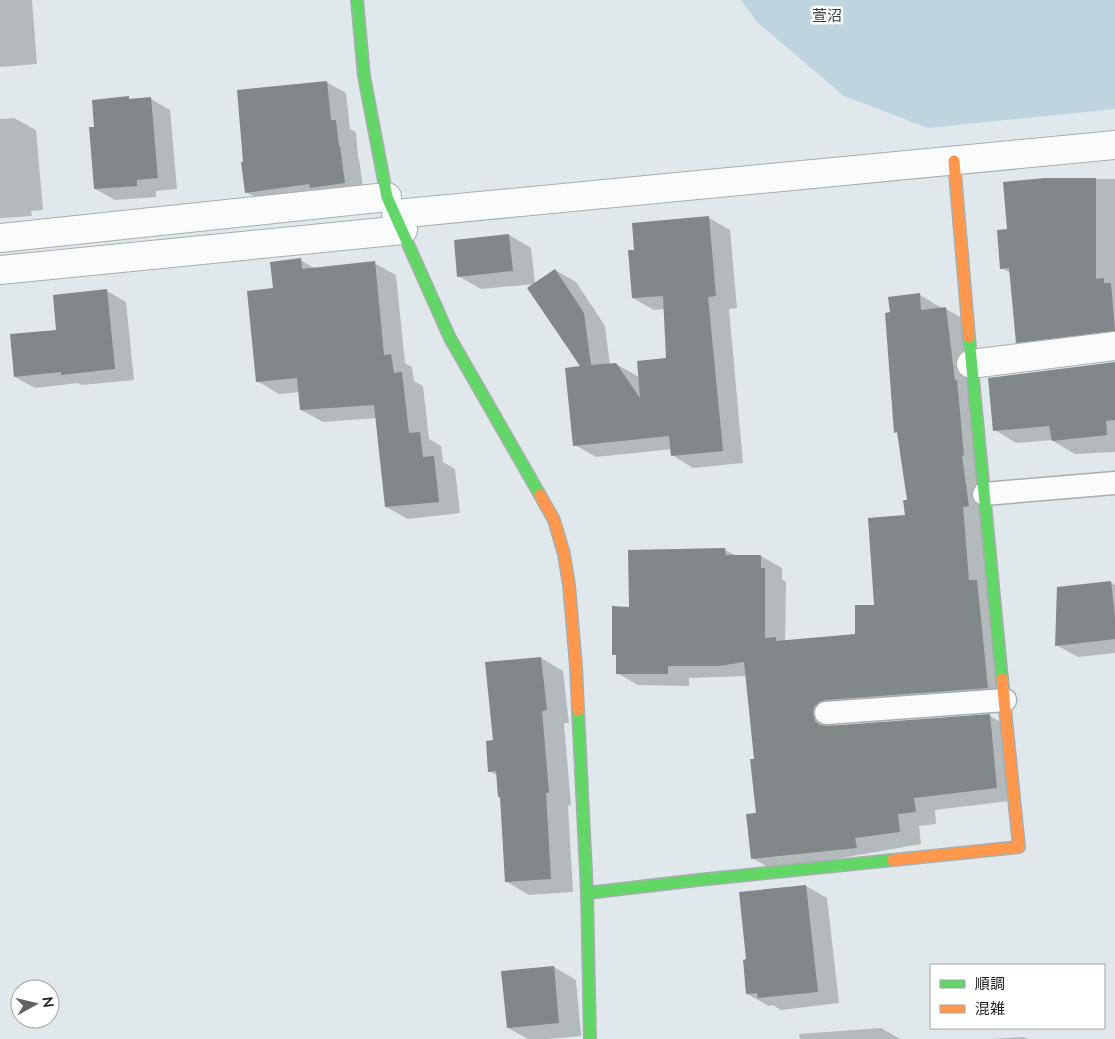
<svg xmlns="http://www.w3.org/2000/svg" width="1115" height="1039" viewBox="0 0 1115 1039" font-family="Lato,'Noto Sans JP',sans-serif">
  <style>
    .green { fill: #bed4df }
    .shadow { fill: #0003 }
    .building { fill: #828789 }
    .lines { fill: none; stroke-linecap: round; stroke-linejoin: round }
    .lane-casing { stroke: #a8adb0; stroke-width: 25 }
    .street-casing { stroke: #a8adb0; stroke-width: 30 }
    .fast-casing { stroke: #a8adb0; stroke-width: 14 }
    .slow-casing { stroke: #a8adb0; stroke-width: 14 }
    .lane { stroke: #fafcfc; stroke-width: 22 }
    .street { stroke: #fafcfc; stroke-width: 28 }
    .fast { stroke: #63d668; stroke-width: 11 }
    .slow { stroke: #ff974d; stroke-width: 11 }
    .labels { text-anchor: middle; stroke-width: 5; stroke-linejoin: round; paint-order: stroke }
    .quarter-label { font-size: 15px; fill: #343e43; stroke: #fff }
  </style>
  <rect width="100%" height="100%" fill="#e1e8eb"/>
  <polygon class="green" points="741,0 1115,0 1115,109 928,128 844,96 757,22"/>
  <g class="shadow">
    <polygon points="0,0 32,0 37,64 0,67"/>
    <polygon points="326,82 346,93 350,129 356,132 358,158 359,159 364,194 266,203 246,192"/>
    <polygon points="128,98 132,100 151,99 170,110 177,189 156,191 156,197 115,200 95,189 96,128"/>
    <polygon points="14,118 36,130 43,210 31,211 32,216 0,218 0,119"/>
    <polygon points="1046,179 1115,179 1115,345 1039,354 1018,342 1011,273 1001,268 1009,230"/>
    <polygon points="709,218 730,230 737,308 729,309 743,463 693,468 672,455 672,449 596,457 575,445 582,368 555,270 576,282 605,326 610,365 616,364 639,377 667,359 665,309 654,310 633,298 636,251 633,224"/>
    <polygon points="509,235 531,248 535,284 481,289 458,276"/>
    <polygon points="300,260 316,269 374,263 396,275 405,363 412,367 414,381 423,386 429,439 441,446 443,462 455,469 460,513 408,519 386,507 377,418 323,422 301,410 300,392 279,394 257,381 274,289"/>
    <polygon points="107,291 126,302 134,380 82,385 78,383 35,388 15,377 58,331"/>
    <polygon points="920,295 940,307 941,309 946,309 967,321 1008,700 835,719 834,727 990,716 1011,728 1018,800 935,810 936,824 919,826 921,844 773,870 752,858 757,814 756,760 747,676 689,678 689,686 638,685 617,673 617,656 614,654 630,608 725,550 737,556 761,556 782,568 782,579 786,582 785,642 857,635 876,606 906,516 908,501 899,434 896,432 891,313"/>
    <polygon points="1115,363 1115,452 1075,454 1053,441 1053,440 1016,443 995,430"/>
    <polygon points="1110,582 1115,585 1115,653 1078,657 1056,645"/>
    <polygon points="541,658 563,671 569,723 564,723 571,805 568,806 573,892 529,895 507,882 501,798 499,797 498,776 489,771 495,741"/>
    <polygon points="806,886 827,898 839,1003 781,1010 773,1005 769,1006 747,994 748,960"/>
    <polygon points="554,967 576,980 581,1036 548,1039 528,1039 508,1028"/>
    <polygon points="881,1028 900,1039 800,1039 799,1034"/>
    <polygon points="1024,1037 1028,1039 991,1039"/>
  </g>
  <g class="building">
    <polygon points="327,81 331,120 336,120 339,146 340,146 345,183 310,188 309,184 245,193 241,162 243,162 237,90"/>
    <polygon points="129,96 129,99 151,97 158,178 137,180 137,186 94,189 89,127 94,127 92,100"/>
    <polygon points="1045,178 1096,178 1096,279 1104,278 1104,283 1111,283 1115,331 1016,343 1009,268 1000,269 997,230 1007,229 1003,182"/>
    <polygon points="709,216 716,296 708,297 723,451 671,456 669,436 573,446 565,368 580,366 527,288 555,269 584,313 591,365 616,363 640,398 637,361 666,358 663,296 632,298 628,250 634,250 632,223"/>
    <polygon points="509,234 513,271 457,277 454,240"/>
    <polygon points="301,258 302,269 375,261 384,355 391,354 394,373 402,372 409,433 420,432 423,457 434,456 439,502 385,507 374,405 300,410 297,378 256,382 247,291 273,288 270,262"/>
    <polygon points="107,289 115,369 61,375 61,372 14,377 10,334 56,330 53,295"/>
    <polygon points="920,293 921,310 946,307 955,381 957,380 964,455 962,456 969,506 963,507 969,580 977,580 988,688 825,700 819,702 814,707 813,714 815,721 820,725 827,726 990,714 997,788 914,798 916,812 898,814 900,832 855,838 857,848 751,859 746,814 756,813 750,759 754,759 744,662 719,666 668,666 668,674 616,674 616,655 612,655 612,606 629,607 628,550 725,548 726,555 761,555 761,568 765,568 765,638 776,637 776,641 855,634 855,605 874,605 868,518 905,515 903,500 907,500 897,432 894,433 885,313 890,312 888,297"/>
    <polygon points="1115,362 1115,420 1106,421 1107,435 1052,441 1049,426 993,431 988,378"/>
    <polygon points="1111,581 1115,617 1115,639 1055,646 1057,587"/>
    <polygon points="541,657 547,710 542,711 549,793 546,793 551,879 505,882 500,797 498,797 496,771 488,772 486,741 493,740 485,662"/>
    <polygon points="806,885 818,992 758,998 757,993 746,994 743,960 746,959 739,892"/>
    <polygon points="554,966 559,1023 507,1028 501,971"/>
  </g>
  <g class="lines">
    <g class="lane-casing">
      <g id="lane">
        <polyline points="984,494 1115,483"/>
        <polyline points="826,713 1005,700"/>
      </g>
    </g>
    <g class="street-casing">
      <g id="street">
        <polyline points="396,214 1115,145"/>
        <polyline points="0,238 387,197"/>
        <polyline points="0,270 403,230"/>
        <polyline points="971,364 1115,346"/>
      </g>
    </g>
    <g class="fast-casing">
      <g id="fast">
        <polyline points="357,0 364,76 387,197 450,338 540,495"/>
        <polyline points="969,337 1002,679"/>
        <polyline points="578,710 587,893 590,1039"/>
        <polyline points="587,893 698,880 893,860"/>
      </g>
    </g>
    <g class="slow-casing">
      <g id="slow">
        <polyline points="954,161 969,337"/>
        <polyline points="540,495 554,520 564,554 569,585 576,666 578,710"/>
        <polyline points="893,860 1019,847 1002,679"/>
      </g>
    </g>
    <use href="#lane" class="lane"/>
    <use href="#street" class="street"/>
    <use href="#fast" class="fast"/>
    <use href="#slow" class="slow"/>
  </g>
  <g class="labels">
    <g class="quarter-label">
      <text x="827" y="21">萱沼</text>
    </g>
  </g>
  <rect x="930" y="964" width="175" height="65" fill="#ffffff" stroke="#a2a4a5"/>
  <rect x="940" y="980" width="25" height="8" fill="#63d668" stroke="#a2a4a5"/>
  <text x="975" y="989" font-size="15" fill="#171b1d">順調</text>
  <rect x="940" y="1005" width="25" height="8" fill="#ff974d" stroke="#a2a4a5"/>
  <text x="975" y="1014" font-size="15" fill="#171b1d">混雑</text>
  <g transform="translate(35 1004) rotate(82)"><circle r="24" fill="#ffffff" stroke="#a2a4a5"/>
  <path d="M0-4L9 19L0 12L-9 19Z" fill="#5e6365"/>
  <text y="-8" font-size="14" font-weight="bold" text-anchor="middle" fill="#171b1d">N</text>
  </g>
</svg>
